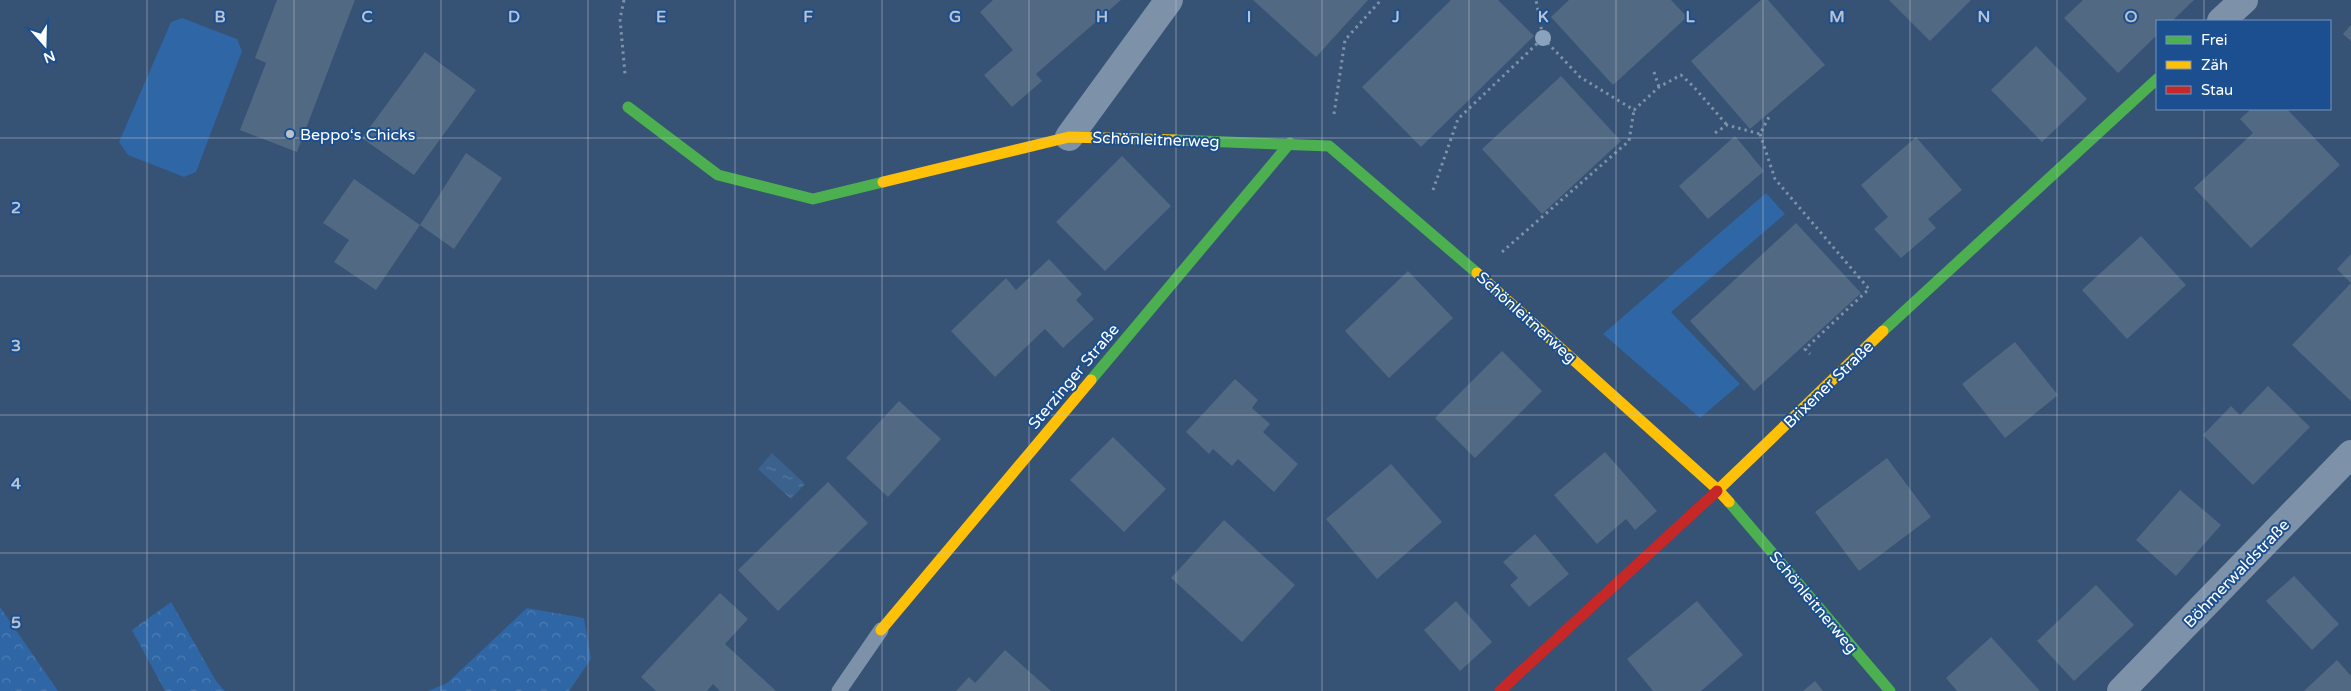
<svg xmlns="http://www.w3.org/2000/svg" width="2351" height="691" viewBox="0 0 2351 691" font-family="'Varela Round',sans-serif">
  <style>
    .forest { fill: url(#forest-crowns) }
    .green { fill: #2f66a5 }
    .water { fill: url(#water-ripples) }
    .building { fill: #526984 }
    .lines { fill: none; stroke-linecap: round; stroke-linejoin: round }
    .path { stroke: #7d92a8; stroke-width: 3; stroke-dasharray: 2.5 4; stroke-linecap: butt }
    .lane { stroke: #7d92a8; stroke-width: 15 }
    .street { stroke: #7d92a8; stroke-width: 28 }
    .fast { stroke: #4caf50; stroke-width: 11 }
    .slow { stroke: #ffc107; stroke-width: 11 }
    .jam { stroke: #c62828; stroke-width: 11 }
    .tree { fill: #8aa2be }
    .grid { fill: none; stroke: #b9c2ce; stroke-width: 1; stroke-opacity: 0.55 }
    .poi-dot { fill: #b9c2ce; stroke: #1b4f8f; stroke-width: 2 }
    .labels { text-anchor: middle; stroke-width: 4; stroke-linejoin: round; paint-order: stroke }
    .poi-label { font-size: 16px; fill: #fff; stroke: #1b4f8f; text-anchor: start }
    .street-label { font-size: 16px; fill: #fff; stroke: #1b4f8f }
    .grid-label { font-size: 16px; text-anchor: middle; font-weight: bold; fill: #b9c2ce; stroke: #1b4f8f; stroke-width: 4; stroke-linejoin: round; paint-order: stroke }
  </style>
  <defs>
    <pattern id="forest-crowns" width="20" height="18" patternUnits="userSpaceOnUse" patternTransform="scale(1.25)"><rect width="20" height="18" fill="#2f66a5"/><path d="M2 6a3 3 0 1 1 6 0M12 15a3 3 0 1 1 6 0" fill="none" stroke="#4e7db2"/></pattern>
    <pattern id="water-ripples" width="26" height="14" patternUnits="userSpaceOnUse" patternTransform="scale(1.25)"><rect width="26" height="14" fill="#3b618d"/><path d="M2 4q2-2 4 0t4 0M15 11q2-2 4 0t4 0" fill="none" stroke="#58799e"/></pattern>
  </defs>
  <rect width="100%" height="100%" fill="#365274"/>
  <g class="forest">
    <polygon points="171,602 216,681 225,691 165,691 132,630"/>
    <polygon points="0,607 58,691 0,691"/>
    <polygon points="527,608 584,618 591,659 569,691 428,691 447,683"/>
  </g>
  <g class="green">
    <polygon points="182,18 237,39 242,51 196,172 184,177 128,155 119,142 171,22"/>
    <polygon points="1766,193 1785,214 1671,312 1740,384 1700,418 1603,334"/>
  </g>
  <polygon class="water" points="772,453 805,484 791,499 758,469"/>
  <g class="building">
    <polygon points="277,0 355,0 297,152 240,130 266,63 255,58"/>
    <polygon points="993,0 1121,0 1036,74 1042,81 1012,107 984,75 1013,50 980,12"/>
    <polygon points="1253,0 1368,0 1316,57"/>
    <polygon points="1451,0 1498,0 1534,36 1421,147 1362,87"/>
    <polygon points="1569,0 1671,0 1687,17 1613,85 1551,17"/>
    <polygon points="1761,0 1768,0 1825,65 1750,129 1691,61"/>
    <polygon points="1889,0 1971,0 1930,41"/>
    <polygon points="2083,0 2194,0 2172,21 2157,21 2157,35 2118,73 2064,18"/>
    <polygon points="2351,25 2351,41 2343,34"/>
    <polygon points="2036,46 2087,99 2042,142 1991,90"/>
    <polygon points="425,52 476,90 414,175 362,138"/>
    <polygon points="1561,76 1621,141 1542,214 1482,149"/>
    <polygon points="2251,109 2287,109 2340,165 2251,248 2194,188 2253,133 2240,119"/>
    <polygon points="1735,136 1764,171 1708,219 1679,186"/>
    <polygon points="1916,137 1962,190 1928,219 1936,228 1901,258 1874,229 1888,217 1861,185"/>
    <polygon points="466,153 502,178 454,249 420,225"/>
    <polygon points="1122,156 1171,206 1105,271 1056,222"/>
    <polygon points="354,179 420,225 376,290 334,262 349,240 323,223"/>
    <polygon points="1796,223 1861,293 1754,391 1690,321"/>
    <polygon points="2141,236 2186,285 2127,339 2082,290"/>
    <polygon points="2351,254 2351,401 2292,345 2351,283 2337,269"/>
    <polygon points="1049,259 1082,294 1076,300 1094,319 1063,348 1045,329 995,377 951,331 1006,278 1016,290"/>
    <polygon points="1408,271 1453,318 1389,378 1345,331"/>
    <polygon points="2015,342 2058,395 2005,438 1962,384"/>
    <polygon points="1502,351 1542,391 1475,458 1435,418"/>
    <polygon points="1235,379 1258,400 1252,408 1270,424 1263,432 1298,464 1274,492 1238,459 1232,466 1213,449 1209,454 1186,432"/>
    <polygon points="2268,386 2310,427 2253,485 2203,435 2231,406 2240,415"/>
    <polygon points="899,401 941,439 888,497 846,458"/>
    <polygon points="1113,437 1166,489 1124,532 1070,480"/>
    <polygon points="1605,452 1657,511 1635,530 1626,519 1597,544 1554,495"/>
    <polygon points="1887,458 1931,517 1859,571 1815,512"/>
    <polygon points="1391,464 1442,522 1377,579 1326,519"/>
    <polygon points="828,482 868,523 778,611 738,570"/>
    <polygon points="2180,490 2221,525 2176,576 2136,540"/>
    <polygon points="1224,520 1295,585 1242,642 1171,578"/>
    <polygon points="1535,534 1569,574 1529,607 1510,585 1518,578 1503,562"/>
    <polygon points="2294,576 2339,624 2312,650 2266,601"/>
    <polygon points="2096,585 2134,625 2074,681 2037,641"/>
    <polygon points="720,593 748,619 725,644 776,691 720,691 713,684 707,691 656,691 641,677"/>
    <polygon points="1456,601 1492,642 1460,671 1424,630"/>
    <polygon points="1697,601 1743,655 1701,691 1653,691 1627,659"/>
    <polygon points="1991,637 2040,691 1957,691 1946,678"/>
    <polygon points="1005,650 1051,691 956,691 969,677 975,683"/>
    <polygon points="2337,660 2351,676 2351,691 2304,691"/>
    <polygon points="1815,681 1823,691 1803,691"/>
  </g>
  <g class="lines">
    <g class="path">
      <polyline points="624,0 620,19 625,74"/>
      <polyline points="1543,38 1580,77 1634,110 1659,87 1681,75 1693,86 1727,125"/>
      <polyline points="1654,72 1659,87"/>
      <polyline points="1334,114 1345,40 1381,0"/>
      <polyline points="1715,133 1727,125 1760,134 1769,117"/>
      <polyline points="1760,134 1775,179 1869,289 1805,349 1810,354"/>
      <polyline points="1433,190 1458,119 1543,38 1536,0"/>
      <polyline points="1502,252 1629,141 1634,110"/>
    </g>
    <polyline class="lane" points="839,691 881,630"/>
    <g class="street">
      <polyline points="2221,21 2244,0"/>
      <polyline points="1069,137 1169,0"/>
      <polyline points="2121,691 2351,454"/>
    </g>
    <g class="fast">
      <polyline points="628,107 718,175 813,199 883,182"/>
      <polyline points="1176,140 1329,146 1477,273"/>
      <polyline points="1883,331 2157,79"/>
      <polyline points="1091,380 1290,143"/>
      <polyline points="1729,502 1890,691"/>
    </g>
    <g class="slow">
      <polyline points="883,182 1069,137 1176,140"/>
      <polyline points="1477,273 1718,490 1729,502"/>
      <polyline points="1717,491 1883,331"/>
      <polyline points="881,630 1091,380"/>
    </g>
    <polyline class="jam" points="1500,691 1717,491"/>
  </g>
  <circle class="tree" cx="1543" cy="38" r="8"/>
  <path class="grid" d="M147,0V691M294,0V691M441,0V691M588,0V691M735,0V691M882,0V691M1029,0V691M1176,0V691M1322,0V691M1469,0V691M1616,0V691M1763,0V691M1910,0V691M2057,0V691M2204,0V21M2204,109V691M0,138H2351M0,276H2351M0,415H2351M0,553H2351"/>
  <circle class="poi-dot" cx="290" cy="134" r="5"/>
  <g class="labels">
    <g class="poi-label">
      <text x="300" y="140">Beppo‘s Chicks</text>
    </g>
    <g class="street-label">
      <text transform="translate(1156 139) rotate(2)" y="6">Schönleitnerweg</text>
      <text transform="translate(1527 317) rotate(42)" y="6">Schönleitnerweg</text>
      <text transform="translate(1073 376) rotate(-50)" y="6">Sterzinger Straße</text>
      <text transform="translate(1828 384) rotate(-44)" y="6">Brixener Straße</text>
      <text transform="translate(2236 573) rotate(-46)" y="6">Böhmerwaldstraße</text>
      <text transform="translate(1814 602) rotate(50)" y="6">Schönleitnerweg</text>
    </g>
  </g>
  <g class="grid-label">
    <text x="220" y="22">B</text>
    <text x="367" y="22">C</text>
    <text x="514" y="22">D</text>
    <text x="661" y="22">E</text>
    <text x="808" y="22">F</text>
    <text x="955" y="22">G</text>
    <text x="1102" y="22">H</text>
    <text x="1249" y="22">I</text>
    <text x="1396" y="22">J</text>
    <text x="1543" y="22">K</text>
    <text x="1690" y="22">L</text>
    <text x="1837" y="22">M</text>
    <text x="1984" y="22">N</text>
    <text x="2131" y="22">O</text>
    <text x="16" y="213">2</text>
    <text x="16" y="351">3</text>
    <text x="16" y="489">4</text>
    <text x="16" y="628">5</text>
  </g>
  <rect x="2156" y="20" width="175" height="90" fill="#1b4f8f" stroke="#7695bc"/>
  <rect x="2166" y="36" width="25" height="8" fill="#4caf50" stroke="#7695bc"/>
  <text x="2201" y="45" font-size="15" fill="#ffffff">Frei</text>
  <rect x="2166" y="61" width="25" height="8" fill="#ffc107" stroke="#7695bc"/>
  <text x="2201" y="70" font-size="15" fill="#ffffff">Zäh</text>
  <rect x="2166" y="86" width="25" height="8" fill="#c62828" stroke="#7695bc"/>
  <text x="2201" y="95" font-size="15" fill="#ffffff">Stau</text>
  <g transform="translate(45 45) rotate(160)" stroke="#1b4f8f" stroke-width="4" paint-order="stroke">
  <path d="M0-4L9 19L0 12L-9 19Z" fill="#ffffff"/>
  <text y="-8" font-size="14" font-weight="bold" text-anchor="middle" fill="#ffffff">N</text>
  </g>
</svg>
